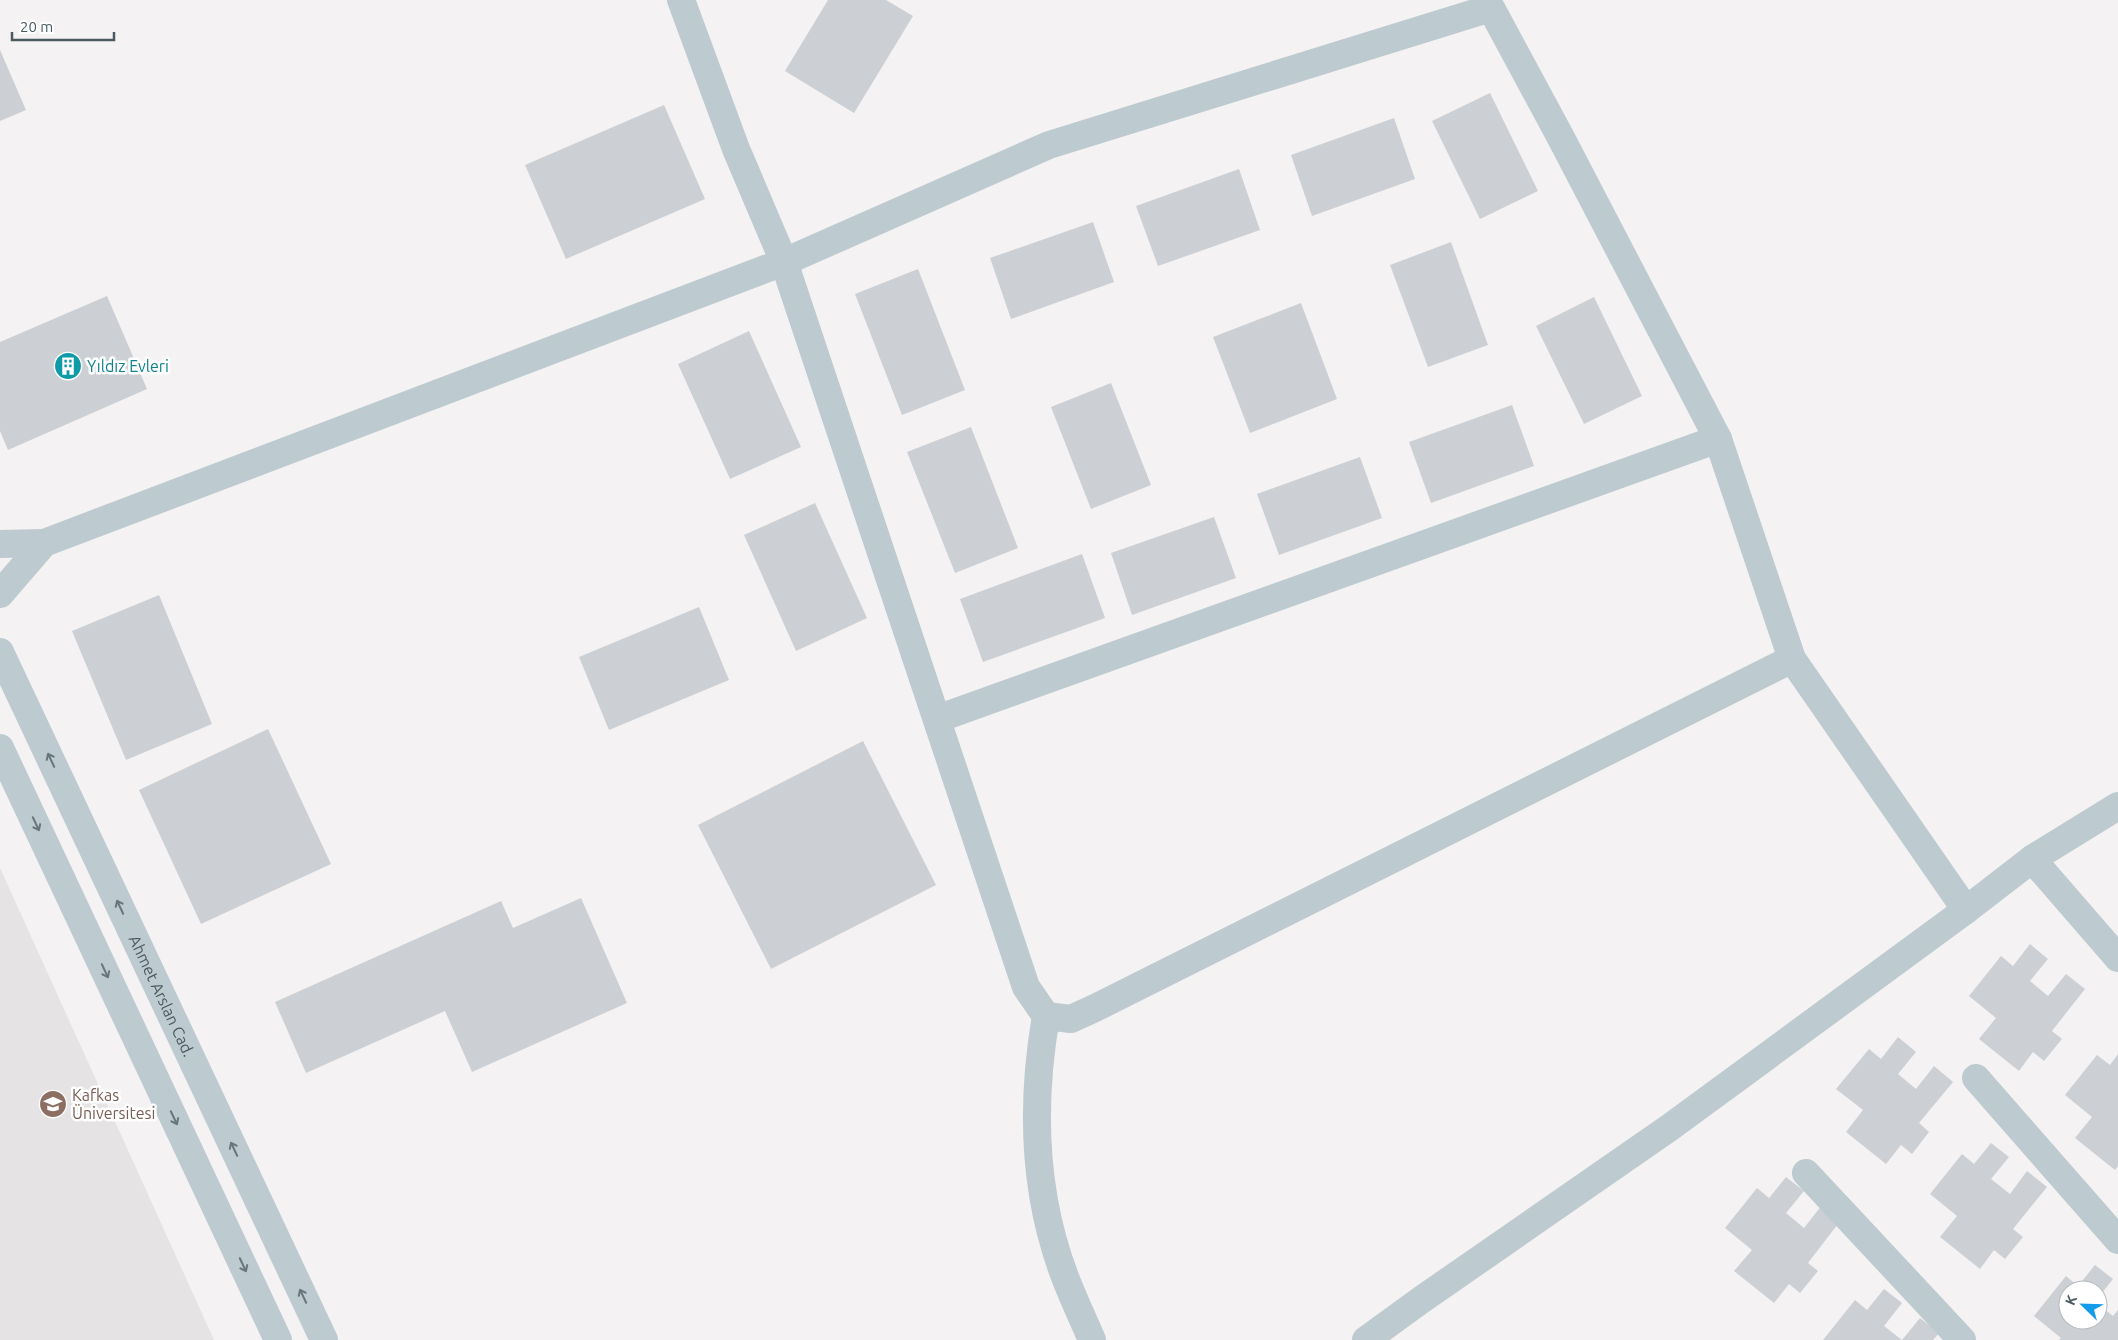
<svg xmlns="http://www.w3.org/2000/svg" width="2118" height="1340" viewBox="0 0 2118 1340" font-family="Ubuntu,sans-serif">
  <style>
    .education { fill: #e5e3e4 }
    .building { fill: #ccd0d4 }
    .lines { fill: none; stroke-linecap: round; stroke-linejoin: round }
    .minor { stroke: #bdcacf; stroke-width: 28 }
    .oneway { stroke: #66767c }
    .labels { text-anchor: middle; stroke-width: 5; stroke-linejoin: round; paint-order: stroke }
    .culture-label { font-size: 16px; fill: #0d838f; stroke: #fff; text-anchor: start }
    .street-label { font-size: 16px; fill: #495a60; stroke: #fff }
    .education-label { font-size: 16px; fill: #785e54; stroke: #fff; text-anchor: start }
  </style>
  <rect width="100%" height="100%" fill="#f4f2f2"/>
  <polygon class="education" points="0,868 214,1340 0,1340"/>
  <g class="building">
    <polygon points="828,0 886,0 913,16 854,113 785,71"/>
    <polygon points="0,50 26,110 0,121"/>
    <polygon points="1490,93 1538,191 1480,219 1432,121"/>
    <polygon points="664,105 705,199 566,259 525,165"/>
    <polygon points="1394,118 1415,179 1312,216 1291,155"/>
    <polygon points="1239,169 1260,230 1158,266 1136,206"/>
    <polygon points="1093,222 1114,282 1011,319 990,258"/>
    <polygon points="1451,242 1488,345 1428,367 1390,265"/>
    <polygon points="918,269 965,390 902,415 855,294"/>
    <polygon points="107,296 147,389 8,450 0,431 0,342"/>
    <polygon points="1594,297 1642,396 1584,424 1536,326"/>
    <polygon points="1301,303 1337,399 1250,433 1213,337"/>
    <polygon points="749,331 801,447 730,479 678,364"/>
    <polygon points="1111,383 1151,485 1091,509 1051,407"/>
    <polygon points="1512,405 1534,466 1431,503 1409,442"/>
    <polygon points="971,427 1018,548 955,573 907,452"/>
    <polygon points="1360,457 1382,518 1279,555 1257,494"/>
    <polygon points="815,503 867,618 796,651 744,535"/>
    <polygon points="1214,517 1236,578 1132,615 1111,553"/>
    <polygon points="1082,554 1105,618 983,662 960,599"/>
    <polygon points="159,595 212,724 126,760 72,631"/>
    <polygon points="699,607 729,680 609,730 579,657"/>
    <polygon points="268,729 331,864 201,924 139,790"/>
    <polygon points="863,741 936,885 771,969 698,825"/>
    <polygon points="581,898 627,1003 472,1072 445,1011 306,1073 275,1002 501,901 513,928"/>
    <polygon points="2030,944 2048,959 2030,981 2048,996 2066,974 2085,989 2052,1031 2062,1039 2044,1061 2033,1052 2019,1071 1979,1039 1996,1018 1969,996 2001,956 2013,966"/>
    <polygon points="1898,1037 1916,1052 1898,1074 1916,1089 1934,1066 1953,1082 1919,1123 1929,1132 1912,1154 1901,1145 1886,1164 1846,1132 1863,1110 1836,1089 1869,1049 1881,1059"/>
    <polygon points="2118,1054 2118,1166 2115,1170 2075,1138 2092,1117 2065,1095 2097,1055 2110,1065"/>
    <polygon points="1991,1143 2009,1157 1991,1179 2010,1194 2027,1171 2047,1187 2013,1229 2023,1237 2005,1259 1994,1250 1980,1269 1940,1237 1957,1216 1930,1194 1962,1154 1974,1164"/>
    <polygon points="1786,1177 1804,1191 1786,1213 1804,1228 1822,1205 1841,1220 1808,1263 1818,1271 1800,1293 1789,1284 1774,1303 1734,1271 1752,1250 1725,1228 1757,1188 1769,1198"/>
    <polygon points="2095,1265 2113,1279 2098,1298 2098,1290 2068,1290 2068,1320 2098,1320 2098,1304 2113,1316 2118,1310 2118,1340 2059,1340 2061,1338 2034,1316 2066,1276 2078,1286"/>
    <polygon points="1884,1289 1902,1303 1884,1326 1902,1340 1920,1318 1939,1333 1933,1340 1823,1340 1855,1300 1867,1310"/>
  </g>
  <g class="lines">
    <g class="minor">
      <polyline points="681,0 736,149 784,262 1026,987 1046,1016 1071,1019 1095,1008 1792,659"/>
      <polyline points="0,544 44,543"/>
      <polyline points="0,594 44,543 784,262 1049,145 1491,8 1560,136 1718,439 1792,659 1966,910"/>
      <path id="s1" d="M0,652L324,1340"/>
      <polyline points="937,719 1718,439"/>
      <polyline points="0,748 278,1340"/>
      <polyline points="2032,859 2118,958"/>
      <path d="M1046,1016C1031,1103 1033,1193 1065,1277C1073,1298 1083,1319 1092,1340"/>
      <polyline points="1976,1078 2118,1240"/>
      <polyline points="1806,1173 1962,1340"/>
      <polyline points="1366,1340 1421,1300 1669,1128 1966,910 2032,859 2118,806"/>
    </g>
  </g>
  <defs><path id="oneway-shaft" d="M-6 0H5M1.5-3L5.5 0L1.5 3" fill="none" stroke-width="1.6" stroke-linecap="round" stroke-linejoin="round" transform="scale(1.25)"/></defs>
  <g class="oneway">
    <use href="#oneway-shaft" transform="translate(51 760) rotate(-115)"/>
    <use href="#oneway-shaft" transform="translate(36 824) rotate(65)"/>
    <use href="#oneway-shaft" transform="translate(120 907) rotate(-115)"/>
    <use href="#oneway-shaft" transform="translate(105 971) rotate(65)"/>
    <use href="#oneway-shaft" transform="translate(174 1118) rotate(65)"/>
    <use href="#oneway-shaft" transform="translate(234 1149) rotate(-115)"/>
    <use href="#oneway-shaft" transform="translate(243 1265) rotate(65)"/>
    <use href="#oneway-shaft" transform="translate(303 1296) rotate(-115)"/>
  </g>
  <defs>
    <g id="building-disc" transform="scale(1.4375)"><circle r="9.5" fill="#0f9aa8" stroke="#fff"/><path d="M-4-6H4V6H1V3H-1V6H-4ZM-2.5-4.3h1.7v1.8h-1.7ZM.8-4.3h1.7v1.8H.8ZM-2.5-1h1.7V.8h-1.7ZM.8-1h1.7V.8H.8Z" fill="#fff"/></g>
    <g id="university-disc" transform="scale(1.4375)"><circle r="9.5" fill="#8d6e63" stroke="#fff"/><path d="M0-5L7-2L0 1L-7-2ZM-4 1L0 2.5L4 1V4Q0 6-4 4Z" fill="#fff"/></g>
  </defs>
  <g fill-rule="evenodd">
    <use href="#building-disc" x="68" y="366"/>
    <use href="#university-disc" x="53" y="1104"/>
  </g>
  <g class="labels">
    <g class="culture-label">
      <text x="87" y="372">Yıldız Evleri</text>
    </g>
    <g class="street-label">
      <text dy="6" stroke="none"><textPath href="#s1" startOffset="380">Ahmet Arslan Cad.</textPath></text>
    </g>
    <g class="education-label">
      <text x="72" y="1101">Kafkas<tspan x="72" dy="18">Üniversitesi</tspan></text>
    </g>
  </g>
  <g transform="translate(2083 1305) rotate(293)"><circle r="24" fill="#ffffff" stroke="#b6bdbf"/>
  <path d="M0-4L9 19L0 12L-9 19Z" fill="#149cec"/>
  <text y="-8" font-size="14" font-weight="bold" text-anchor="middle" fill="#495a60">K</text>
  </g>
  <path d="M12 32v8h102v-8" fill="none" stroke="#495a60" stroke-width="2.5"/>
  <text x="20" y="32" font-size="15" fill="#495a60" stroke="#ffffff" stroke-width="4" paint-order="stroke">20 m</text>
</svg>
